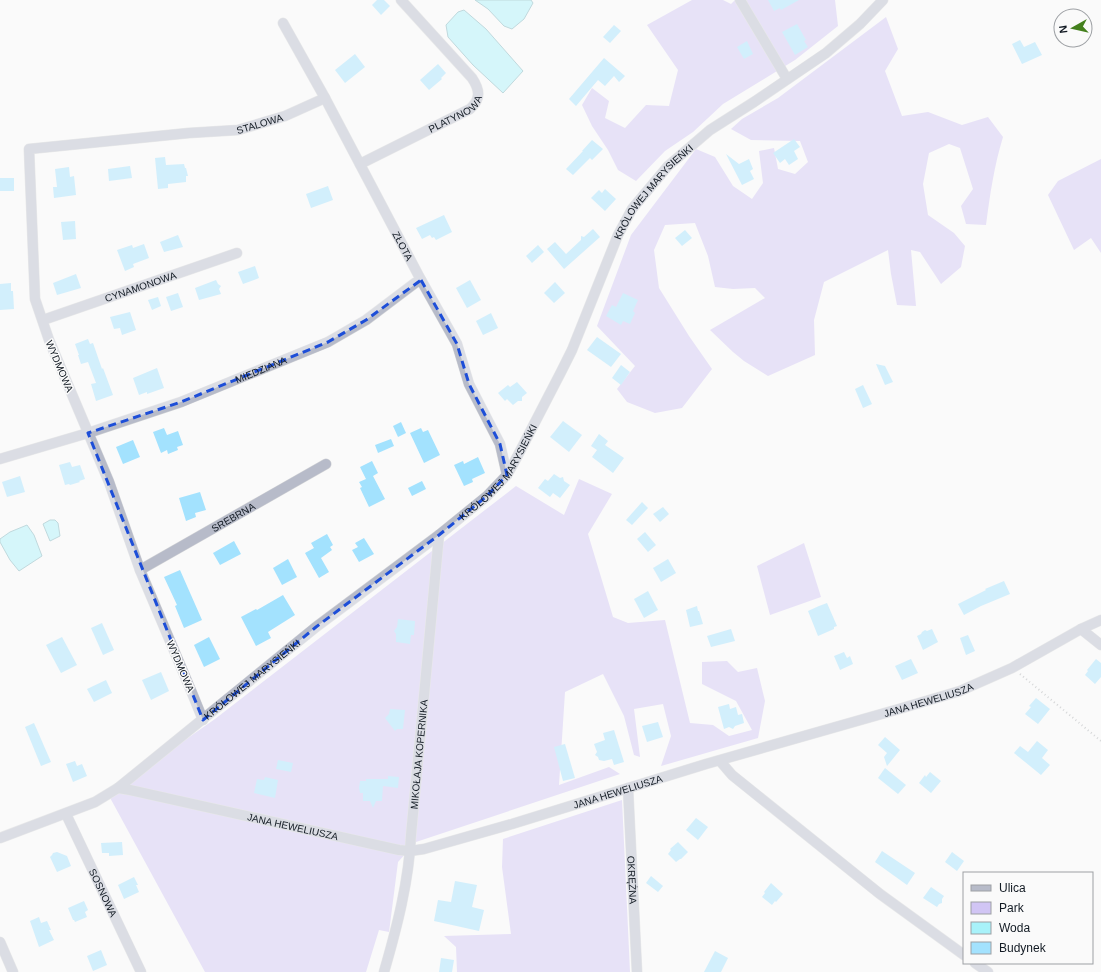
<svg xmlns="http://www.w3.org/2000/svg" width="1101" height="972" viewBox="0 0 1101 972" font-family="Arial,sans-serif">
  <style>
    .green { fill: #d1c5f4 }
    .water { fill: #a8f2fa; stroke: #7bb1ba }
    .building { fill: #a3e2fe }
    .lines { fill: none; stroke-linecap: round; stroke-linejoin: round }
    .minor-casing { stroke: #d5d6d8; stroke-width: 11 }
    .path { stroke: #a9acaf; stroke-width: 2; stroke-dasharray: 1 3; stroke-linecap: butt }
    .minor { stroke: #b7bbc9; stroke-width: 10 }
    .marked { fill: none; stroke: #1d4ed8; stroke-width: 3; stroke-dasharray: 8 5; stroke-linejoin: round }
    .labels { text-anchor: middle; stroke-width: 3; stroke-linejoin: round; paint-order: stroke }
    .street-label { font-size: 10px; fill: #121a23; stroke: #fafafa }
  </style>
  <rect width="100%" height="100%" fill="#fafafa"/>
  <g class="green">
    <polygon points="692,0 723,0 731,4 735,0 835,0 838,26 795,60 723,104 693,132 665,151 636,181 618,170 608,150 592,126 582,105 592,88 609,101 605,118 625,128 646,105 669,106 678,70 647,25"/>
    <path d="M886,17L898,49L885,71L902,116L928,112L962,125L988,117L1003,137C994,166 990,195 986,225L966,224L961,206L973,189L960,148L949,144L929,153L923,184L928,215L954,233L965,246L961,267L941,284L920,252L911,250L916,306L897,305L891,274L888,250L824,282L814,320L815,355L768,376L744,361L733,352L710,330L765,298L755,288L733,289L715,287L708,256L695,223L665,225L654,250L659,288L689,336L712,369L682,408L655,413L627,402L617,389L635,366L597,326L631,235L696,149L715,157L733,186L752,199L763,183L759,151L774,148L778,169L795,174L808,162L800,141L751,140L731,129L742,119L778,98Z"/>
    <polygon points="1101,159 1101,253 1091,238 1074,250 1048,195 1058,181"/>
    <polygon points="579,479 612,494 588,534 613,617 628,623 665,620 690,723 713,725 729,736 752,730 736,701 702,684 702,662 727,661 738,672 757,668 765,701 758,738 661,766 671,736 663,704 634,709 640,757 634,755 624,716 603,674 565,692 559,785 609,767 620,774 416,842 398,862 389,932 379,930 366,972 205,972 108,794 215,719 516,486 564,515"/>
    <polygon points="804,543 821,597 770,615 757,566"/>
    <polygon points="622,800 630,972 457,972 456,947 444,936 511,934 502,867 503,839"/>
  </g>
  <g class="water">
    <polygon points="475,0 531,0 533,3 524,19 512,29 504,26 488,9"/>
    <polygon points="464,10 486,29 523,71 503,93 473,65 448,37 446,25 458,12"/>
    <polygon points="50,520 55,520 58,523 60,536 50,541 43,524"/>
    <polygon points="27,525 34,535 42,556 19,571 10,560 0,542 0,539 10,532"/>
  </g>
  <g class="building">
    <polygon points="377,0 384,0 390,6 381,15 372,5"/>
    <polygon points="768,0 799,0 781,10 780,8 774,11"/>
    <polygon points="797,24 806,40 804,41 808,47 795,55 782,32"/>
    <polygon points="614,25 621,31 610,43 603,37"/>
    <polygon points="1020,40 1024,47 1035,42 1042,55 1022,64 1012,44"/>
    <polygon points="747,41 753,54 744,59 737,47"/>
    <polygon points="355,54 365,67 345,83 335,70"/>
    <polygon points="604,58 625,76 619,82 614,76 605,86 598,80 576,106 569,99"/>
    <polygon points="438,64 446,73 441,78 442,79 429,90 420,80"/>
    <polygon points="794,139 800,147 794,151 798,159 789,165 785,159 780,163 773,153"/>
    <polygon points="592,140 603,149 592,160 590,158 573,175 566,169 583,151 582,151"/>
    <polygon points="726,154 739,164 749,159 753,169 750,171 754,179 742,185"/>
    <polygon points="165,157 166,165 184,164 185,168 186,168 188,176 186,176 186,182 168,184 168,188 158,189 155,158"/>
    <polygon points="130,166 132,178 109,181 108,169"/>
    <polygon points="69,167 70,177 74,176 76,195 54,198 53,187 57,187 55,169"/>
    <rect x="0" y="178" width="14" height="13"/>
    <polygon points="328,186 333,200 311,208 306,194"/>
    <polygon points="605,189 616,199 605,211 591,198 599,190 602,193"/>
    <polygon points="444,215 452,232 436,240 434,237 432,238 430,235 422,239 416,228"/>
    <polygon points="75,221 76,239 63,240 61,222"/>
    <polygon points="593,229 600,237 564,269 547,249 555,242 566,254 581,240 581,236 584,237"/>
    <polygon points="685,230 692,238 682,246 675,238"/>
    <polygon points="178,235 183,247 164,252 160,242"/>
    <polygon points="144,244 149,258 133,264 134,267 125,271 117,250 132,245 133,248"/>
    <polygon points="538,245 544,252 532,263 526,256"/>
    <polygon points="255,266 259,278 243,284 238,272"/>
    <polygon points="76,274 81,288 57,295 53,283"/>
    <polygon points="216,280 218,284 221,286 219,289 221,294 199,300 195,288"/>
    <polygon points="470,280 481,300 467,308 456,288"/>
    <polygon points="555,282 565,293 554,303 544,293"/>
    <polygon points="11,283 11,291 13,291 14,309 0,310 0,284"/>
    <polygon points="178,293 183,307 171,311 166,297"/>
    <polygon points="623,293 638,300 633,311 635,313 630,324 623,321 621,325 606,316 612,305 616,307"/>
    <polygon points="158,297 161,306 152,310 148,300"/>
    <polygon points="130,312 136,330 122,335 120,328 114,329 110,317"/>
    <polygon points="491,313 498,328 483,335 476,321"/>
    <polygon points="597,337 621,354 611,367 587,350"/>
    <polygon points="88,339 90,344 93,343 102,369 103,368 113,395 96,401 91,384 96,383 88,362 81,364 78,355 79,355 75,344"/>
    <polygon points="876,364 885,366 893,382 885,385"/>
    <polygon points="621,365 630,372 621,385 612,378"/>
    <polygon points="157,368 164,388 147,394 147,392 139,395 133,378"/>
    <polygon points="517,382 527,393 522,397 522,401 518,401 513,405 507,399 505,401 498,393 508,385 510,387"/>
    <polygon points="863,385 872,404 863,408 855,389"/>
    <polygon points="563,421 582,435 569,452 550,437"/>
    <polygon points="401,422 406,433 398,437 393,426"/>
    <polygon points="164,428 167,435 178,431 183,445 177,447 178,450 168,454 167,450 161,453 153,432"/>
    <polygon points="421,428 423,432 428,430 440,455 424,463 410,433"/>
    <polygon points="599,434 608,441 605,445 624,458 613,473 592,457 597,450 591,446"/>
    <polygon points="391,439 394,446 378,453 375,445"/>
    <polygon points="133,440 140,457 123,464 116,447"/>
    <polygon points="478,457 485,473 472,479 473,482 464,486 454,465 463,461 464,464"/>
    <polygon points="372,461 378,473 373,476 385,499 369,507 360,488 362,487 359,482 366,479 360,467"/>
    <polygon points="70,462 72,467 80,465 85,479 79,481 80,482 70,485 69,484 65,485 59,465"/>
    <polygon points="554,474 560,478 563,477 564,481 570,485 560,498 553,493 550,497 538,488 545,479 548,481"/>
    <polygon points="20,476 25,492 7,497 2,482"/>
    <polygon points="422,481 426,489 412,496 408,488"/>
    <polygon points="200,492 206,510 195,513 196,517 186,521 179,498"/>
    <polygon points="642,502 648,508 632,525 626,520"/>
    <polygon points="663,507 669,514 660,522 653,514"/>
    <polygon points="645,532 656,545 648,552 637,539"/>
    <polygon points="327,534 333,545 330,547 332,550 321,558 329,572 319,578 305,553 314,548 311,543"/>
    <polygon points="364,538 374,554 359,562 352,550 358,547 355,543"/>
    <polygon points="234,541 241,554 220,565 213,553"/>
    <polygon points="288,559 297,577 282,585 273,568"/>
    <polygon points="668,559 676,573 661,582 653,568"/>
    <polygon points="180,570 202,620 184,628 175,606 177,605 164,577"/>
    <polygon points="1004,581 1010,594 981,606 964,615 958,604 986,590 985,589"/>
    <polygon points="648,591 658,610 644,618 634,599"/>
    <polygon points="283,595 295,615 268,632 271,638 256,646 241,617 256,609 257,610"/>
    <polygon points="827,603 837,626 834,627 834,629 818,636 808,611 819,606"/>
    <polygon points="697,606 698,611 699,611 703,624 690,627 686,610"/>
    <polygon points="398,619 415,621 414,635 411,635 410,644 396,642 396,634 394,631 397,627"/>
    <polygon points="102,623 114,650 103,655 91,628"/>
    <polygon points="731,629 735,641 711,647 707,636"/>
    <polygon points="932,629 938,642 923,650 917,636 921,634 922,632 925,630 927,631"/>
    <polygon points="968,635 975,651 966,655 960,638"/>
    <polygon points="62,637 77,665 61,673 46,645"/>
    <polygon points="209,637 220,659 204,667 194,645"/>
    <polygon points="844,652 847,658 850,656 853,664 840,670 834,656"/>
    <polygon points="911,659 918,673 902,680 895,666"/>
    <polygon points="1096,659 1101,663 1101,677 1095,684 1085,675 1088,671 1087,670"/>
    <polygon points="161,672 169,691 151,700 142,680"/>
    <polygon points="106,680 112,693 94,702 87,689"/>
    <polygon points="1036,698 1050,709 1038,724 1025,714 1031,707 1029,706"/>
    <polygon points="729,704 730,709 736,707 738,715 742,714 744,723 735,726 733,729 729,727 724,729 718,707"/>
    <polygon points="390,709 405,710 403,729 397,729 395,731 385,718 389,714"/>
    <polygon points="658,722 663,737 647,742 642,726"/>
    <polygon points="34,723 51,762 41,766 25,727"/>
    <polygon points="614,730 624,762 614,765 612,759 604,761 599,760 598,757 595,755 597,752 594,744 605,740 603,733"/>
    <polygon points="885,737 900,750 887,766 884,757 887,753 878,745"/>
    <polygon points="1037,741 1048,750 1042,758 1050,765 1041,775 1014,753 1020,746 1028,752"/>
    <polygon points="565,744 575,778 563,781 554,747"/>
    <polygon points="278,760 293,763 291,772 276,769"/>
    <polygon points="75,761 77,766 82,764 87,776 73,782 66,764"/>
    <polygon points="885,768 906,785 898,794 878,778"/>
    <polygon points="930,772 941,781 931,793 919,783 925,775 926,777"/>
    <polygon points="388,776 399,777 398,788 383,786 382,801 376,801 373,808 370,801 363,801 363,793 360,793 359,788 360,781 366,781 366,779 388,779"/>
    <polygon points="265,777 278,780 275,798 254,793 257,779 264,780"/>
    <polygon points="696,818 708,827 698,840 686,830"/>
    <polygon points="122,842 123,855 109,856 109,853 102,853 101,843"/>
    <polygon points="678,842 688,852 681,859 680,859 676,862 668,854 671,850 670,849"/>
    <polygon points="882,851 915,873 907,885 875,862"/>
    <polygon points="57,852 67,856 71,866 57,872 50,857 52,855 53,853"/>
    <polygon points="952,852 964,861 957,871 945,862"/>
    <polygon points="651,876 663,886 658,892 646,883"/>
    <polygon points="134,877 138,885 136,885 139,892 124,899 118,885"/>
    <polygon points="455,881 477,885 472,907 484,910 479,931 434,921 438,900 451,902"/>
    <polygon points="771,883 783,894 776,902 775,901 772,905 762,897 765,893 764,892"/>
    <polygon points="931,887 944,896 942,899 942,903 939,904 937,907 923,898"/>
    <polygon points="84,901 88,910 85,912 87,917 75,922 74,920 73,920 68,908"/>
    <polygon points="39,917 41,923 47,921 51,930 49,930 54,940 39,947 30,921"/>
    <polygon points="101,950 107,965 93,971 87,956"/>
    <polygon points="715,951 728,958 721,972 704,972"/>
    <polygon points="441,958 454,960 452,972 439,972"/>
  </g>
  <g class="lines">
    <g class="minor-casing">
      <g id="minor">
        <polyline points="740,0 787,79"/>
        <path id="s1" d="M283,23L325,98L421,280L457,344L469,384L500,444L507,475"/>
        <path id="s2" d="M360,164L470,109C481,99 480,90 472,78L401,0"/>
        <path id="s3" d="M43,320L237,253"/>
        <path id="s4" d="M0,459L88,433L181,402L328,342L366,320L415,283L421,280"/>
        <path id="s5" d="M140,570L326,464"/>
        <polyline points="1081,629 1101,645"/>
        <path id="s6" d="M203,720L192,693L140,570L109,482L49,340L35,299L29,149L189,133L238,130L285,116L325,98"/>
        <polyline points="720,761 732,775 880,894 964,955"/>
        <path id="s7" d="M118,788L130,790L399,850L410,851L424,849L512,824L706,764L899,709L960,691L1012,668L1081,629L1101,620"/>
        <path id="s8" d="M628,788L637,972"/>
        <path id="s9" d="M66,814L141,972"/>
        <path id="s10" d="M0,838L95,802L118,788L316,627L439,535L487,496L507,475L517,457L561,372L572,350L618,235L632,209L668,166L710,130L754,102L826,53L860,24L883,0"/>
        <polyline points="0,942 13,972"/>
        <polyline points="975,963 988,972"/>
        <path id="s11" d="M384,972C397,927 409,881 411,835L439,535"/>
      </g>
    </g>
    <polyline class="path" points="1020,674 1101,741"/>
    <use href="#minor" class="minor"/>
  </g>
  <path d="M0 0H1101V972H0ZM421,280L457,344L469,384L500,444L507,475L487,496L439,535L316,627L203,720L88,433L181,402L328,342L366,320Z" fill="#fafafa" fill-opacity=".55" fill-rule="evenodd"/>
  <path class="marked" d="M421,280L457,344L469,384L500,444L507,475L487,496L439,535L316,627L203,720L88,433L181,402L328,342L366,320Z"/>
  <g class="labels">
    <g class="street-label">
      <text dy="4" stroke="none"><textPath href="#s2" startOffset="108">PLATYNOWA</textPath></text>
      <text dy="4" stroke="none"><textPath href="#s6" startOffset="836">STALOWA</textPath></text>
      <text dy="4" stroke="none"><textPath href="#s10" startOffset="949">KRÓLOWEJ MARYSIEŃKI</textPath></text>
      <text dy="4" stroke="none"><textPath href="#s1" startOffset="253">ZŁOTA</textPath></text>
      <text dy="4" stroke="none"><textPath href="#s3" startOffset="103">CYNAMONOWA</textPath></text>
      <text transform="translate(60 366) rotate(67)" y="4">WYDMOWA</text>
      <text dy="4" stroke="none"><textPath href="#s4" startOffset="276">MIEDZIANA</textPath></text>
      <text dy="4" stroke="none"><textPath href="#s10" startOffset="625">KRÓLOWEJ MARYSIEŃKI</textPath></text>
      <text dy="4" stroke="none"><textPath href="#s5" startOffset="107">SREBRNA</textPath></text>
      <text transform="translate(181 666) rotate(67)" y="4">WYDMOWA</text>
      <text dy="4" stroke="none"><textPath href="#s10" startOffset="301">KRÓLOWEJ MARYSIEŃKI</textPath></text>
      <text dy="4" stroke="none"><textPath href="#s7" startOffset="839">JANA HEWELIUSZA</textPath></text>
      <text dy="4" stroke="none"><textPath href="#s11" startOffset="221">MIKOŁAJA KOPERNIKA</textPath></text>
      <text dy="4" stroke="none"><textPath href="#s7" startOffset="515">JANA HEWELIUSZA</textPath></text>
      <text dy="4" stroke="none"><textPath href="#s7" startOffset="179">JANA HEWELIUSZA</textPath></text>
      <text dy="4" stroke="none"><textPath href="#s8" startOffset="92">OKRĘŻNA</textPath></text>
      <text dy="4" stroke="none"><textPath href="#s9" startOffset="87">SOSNOWA</textPath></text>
    </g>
  </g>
  <rect x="963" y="872" width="130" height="92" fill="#fafafa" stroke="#9da0a4"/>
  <rect x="971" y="885" width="20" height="6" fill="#b7bbc9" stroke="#9da0a4"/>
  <text x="999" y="892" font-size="12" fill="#121a23">Ulica</text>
  <rect x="971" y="902" width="20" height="12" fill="#d1c5f4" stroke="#9da0a4"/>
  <text x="999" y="912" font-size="12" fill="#121a23">Park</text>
  <rect x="971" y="922" width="20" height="12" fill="#a8f2fa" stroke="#9da0a4"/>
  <text x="999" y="932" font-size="12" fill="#121a23">Woda</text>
  <rect x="971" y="942" width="20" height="12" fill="#a3e2fe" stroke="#9da0a4"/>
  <text x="999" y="952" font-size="12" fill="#121a23">Budynek</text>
  <g transform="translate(1073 28) rotate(262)"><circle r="19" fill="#fafafa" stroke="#9da0a4"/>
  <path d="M0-3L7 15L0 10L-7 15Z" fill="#44801d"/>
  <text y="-6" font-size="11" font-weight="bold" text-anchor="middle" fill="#121a23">N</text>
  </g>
</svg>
